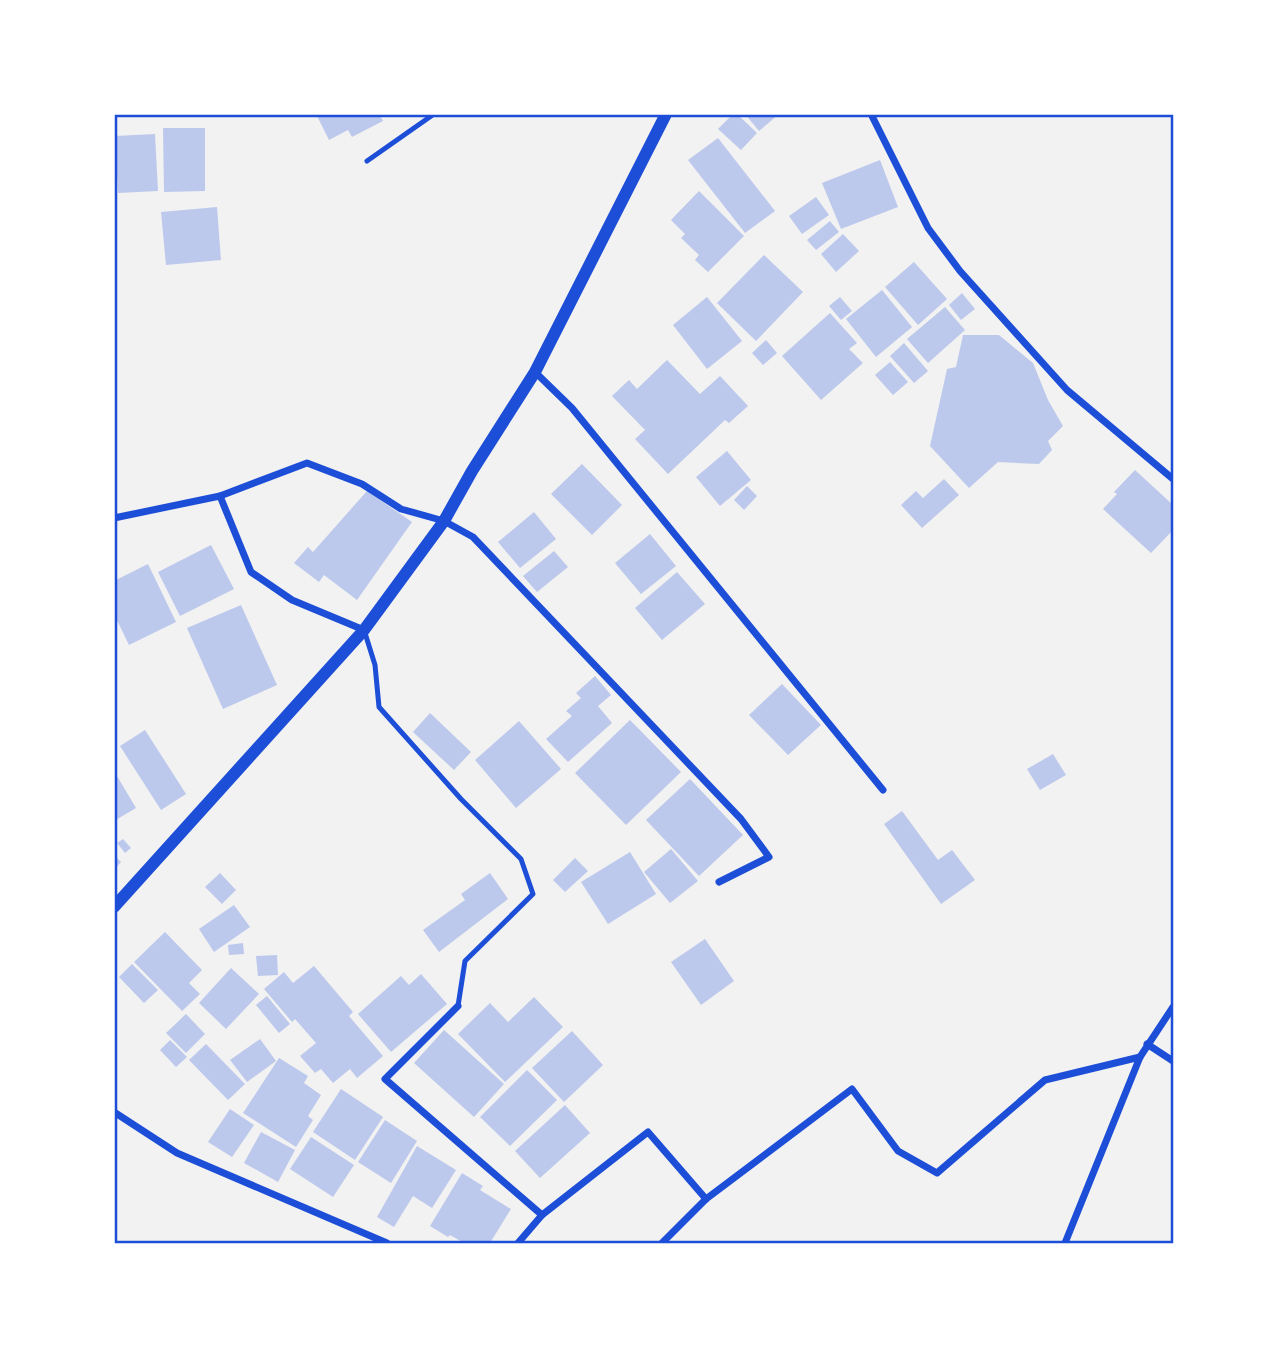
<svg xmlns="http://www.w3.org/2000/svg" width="1287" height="1357" viewBox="0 0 1287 1357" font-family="'Golos Text',sans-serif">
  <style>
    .building { fill: #bdc9ec }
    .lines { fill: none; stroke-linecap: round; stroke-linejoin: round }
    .service { stroke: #1d4ed8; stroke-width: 5 }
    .minor { stroke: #1d4ed8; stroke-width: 7 }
    .tertiary { stroke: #1d4ed8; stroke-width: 12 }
    .neatline { fill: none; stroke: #1d4ed8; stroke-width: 2.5 }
  </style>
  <rect width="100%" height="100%" fill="#f2f2f2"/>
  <g class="building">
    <polygon points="316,114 379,114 383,121 352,137 348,130 329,140"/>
    <polygon points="733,114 737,114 757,133 741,150 718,129"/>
    <polygon points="745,114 779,114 759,131"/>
    <polygon points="163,128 205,128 205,191 164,192"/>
    <polygon points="155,134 158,191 118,193 115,136"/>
    <polygon points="718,138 775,211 745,233 688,160"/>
    <polygon points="880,160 898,207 841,229 822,183"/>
    <polygon points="699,191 744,236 708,272 695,260 699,255 681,238 685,234 671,220"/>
    <polygon points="816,197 829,215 802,234 789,216"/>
    <polygon points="217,207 221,260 166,265 161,212"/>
    <polygon points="830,221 839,232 816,250 807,240"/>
    <polygon points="843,234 859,251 836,272 821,254"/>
    <polygon points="764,255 803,292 756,341 717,303"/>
    <polygon points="914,262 947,299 918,325 885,287"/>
    <polygon points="882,290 912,327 876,357 846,319"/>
    <polygon points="962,293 975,309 961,320 949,305"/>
    <polygon points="707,297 742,341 707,369 673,325"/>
    <polygon points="840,297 852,311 841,320 829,306"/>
    <polygon points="945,307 965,330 928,363 907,339"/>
    <polygon points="830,313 857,343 849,349 863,363 821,400 782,356"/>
    <polygon points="963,335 999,335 1033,363 1048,400 1063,426 1048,441 1052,450 1039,464 998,462 969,488 930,446 947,369 956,367"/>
    <polygon points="766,340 777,353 763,365 752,353"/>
    <polygon points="904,343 928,371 914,383 890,356"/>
    <polygon points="667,360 700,394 720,376 748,406 729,423 725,420 668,474 635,439 645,430 612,396 629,380 637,389"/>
    <polygon points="890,362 908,382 893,395 875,375"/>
    <polygon points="727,451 751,480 720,506 696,477"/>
    <polygon points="582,464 622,505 592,535 551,494"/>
    <polygon points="1135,470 1173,505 1173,530 1151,553 1103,509 1117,494 1114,492"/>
    <polygon points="944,479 959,495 922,528 901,505 916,491 923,498"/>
    <polygon points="747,486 757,496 744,510 734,500"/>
    <polygon points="367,491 412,522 357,600 324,575 319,582 294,563 308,547 313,552"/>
    <polygon points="534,512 556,539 520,568 498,542"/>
    <polygon points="650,534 676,566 641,594 615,563"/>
    <polygon points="211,545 234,589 180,616 158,572"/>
    <polygon points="554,551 568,567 537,592 523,576"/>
    <polygon points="148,564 176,622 129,645 114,614 114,581"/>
    <polygon points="677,572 705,604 662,640 635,608"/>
    <polygon points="241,605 277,685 223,709 187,628"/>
    <polygon points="595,676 611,695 598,706 612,723 568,762 546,739 572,716 566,711 581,698 576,693"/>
    <polygon points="782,684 821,725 788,755 749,715"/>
    <polygon points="430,713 471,752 454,770 413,732"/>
    <polygon points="630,720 681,772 626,825 575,773"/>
    <polygon points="519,721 561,769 516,808 475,760"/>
    <polygon points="145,730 186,794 161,810 120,746"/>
    <polygon points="1053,754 1066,775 1040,790 1027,769"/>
    <polygon points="114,771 136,808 114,821"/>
    <polygon points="690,779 743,835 699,876 646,820"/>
    <polygon points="902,811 938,860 952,850 975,880 941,904 884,824"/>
    <polygon points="123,839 131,848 125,853 117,843"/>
    <polygon points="671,849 698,881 670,903 644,872"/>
    <polygon points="630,852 656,894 608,924 581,882"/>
    <polygon points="114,855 121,862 114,870"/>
    <polygon points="575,858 588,871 565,892 553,880"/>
    <polygon points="220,873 236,890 222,904 205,887"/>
    <polygon points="490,873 508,899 439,952 423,930 465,900 461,894"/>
    <polygon points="234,905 250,927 214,952 199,929"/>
    <polygon points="165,932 202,970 189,983 200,994 182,1011 134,962"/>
    <polygon points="705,939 734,981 701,1005 671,962"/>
    <polygon points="243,943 244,954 229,955 228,945"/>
    <polygon points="277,955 278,975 258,976 256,956"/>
    <polygon points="132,964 158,990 144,1003 119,977"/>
    <polygon points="314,966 353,1012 349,1016 383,1056 357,1078 350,1069 333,1083 321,1069 315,1073 300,1056 316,1043 295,1019 292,1022 264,989 284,972 293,983"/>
    <polygon points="231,968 259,994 226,1029 199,1003"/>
    <polygon points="421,974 447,1004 391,1052 358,1014 401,976 409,985"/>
    <polygon points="267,996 290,1024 279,1033 256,1005"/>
    <polygon points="534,997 563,1027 505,1082 458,1034 490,1003 508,1022"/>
    <polygon points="186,1014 205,1034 186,1053 166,1033"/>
    <polygon points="444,1030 504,1084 474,1117 414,1063"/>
    <polygon points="572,1031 603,1065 564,1102 532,1068"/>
    <polygon points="260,1039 276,1061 247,1082 230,1060"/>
    <polygon points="170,1040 187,1057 176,1067 160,1050"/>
    <polygon points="206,1044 245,1084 228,1100 189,1060"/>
    <polygon points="279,1058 308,1076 304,1083 321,1095 308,1116 313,1120 296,1147 243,1113"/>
    <polygon points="527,1070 557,1100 510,1146 480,1117"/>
    <polygon points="341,1089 383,1117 355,1160 313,1132"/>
    <polygon points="565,1105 590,1133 540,1178 515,1151"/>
    <polygon points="230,1109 254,1125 232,1157 208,1142"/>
    <polygon points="385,1120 417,1141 391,1183 358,1162"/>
    <polygon points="261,1132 295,1150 278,1182 244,1163"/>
    <polygon points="311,1137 354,1165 333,1197 290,1169"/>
    <polygon points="417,1146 456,1170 432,1208 413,1196 394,1227 377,1217"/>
    <polygon points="462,1173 483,1186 480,1190 511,1209 490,1243 464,1243 450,1235 448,1237 430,1226"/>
  </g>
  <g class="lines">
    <g class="service">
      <polyline points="367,161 434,114"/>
      <polyline points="365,633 375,665 379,707 461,799 521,859 533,894 465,961 458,1006"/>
    </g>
    <g class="minor">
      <polyline points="871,114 928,228 960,271 1067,390 1173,479"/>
      <polyline points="535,372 572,408 883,790"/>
      <polyline points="220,496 307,463 362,484 401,509 444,521 473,537 741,819 769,857 719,882"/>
      <polyline points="114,518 220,496 251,572 292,600 364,630"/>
      <polyline points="458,1006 385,1079 542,1215"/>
      <polyline points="1147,1044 1173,1061"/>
      <polyline points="114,1112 177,1153 387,1243"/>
      <polyline points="518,1243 542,1215 648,1132 706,1199"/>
      <polyline points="662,1243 706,1199 852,1089 898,1151 937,1173 1045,1080 1140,1057"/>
      <polyline points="1065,1243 1140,1057 1173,1007"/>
    </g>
    <polyline class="tertiary" points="114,907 364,630 444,521 472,471 535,372 666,114"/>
  </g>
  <rect width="1287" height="1357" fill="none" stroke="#ffffff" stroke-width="231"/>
  <rect x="116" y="116" width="1056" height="1126" class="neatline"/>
</svg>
